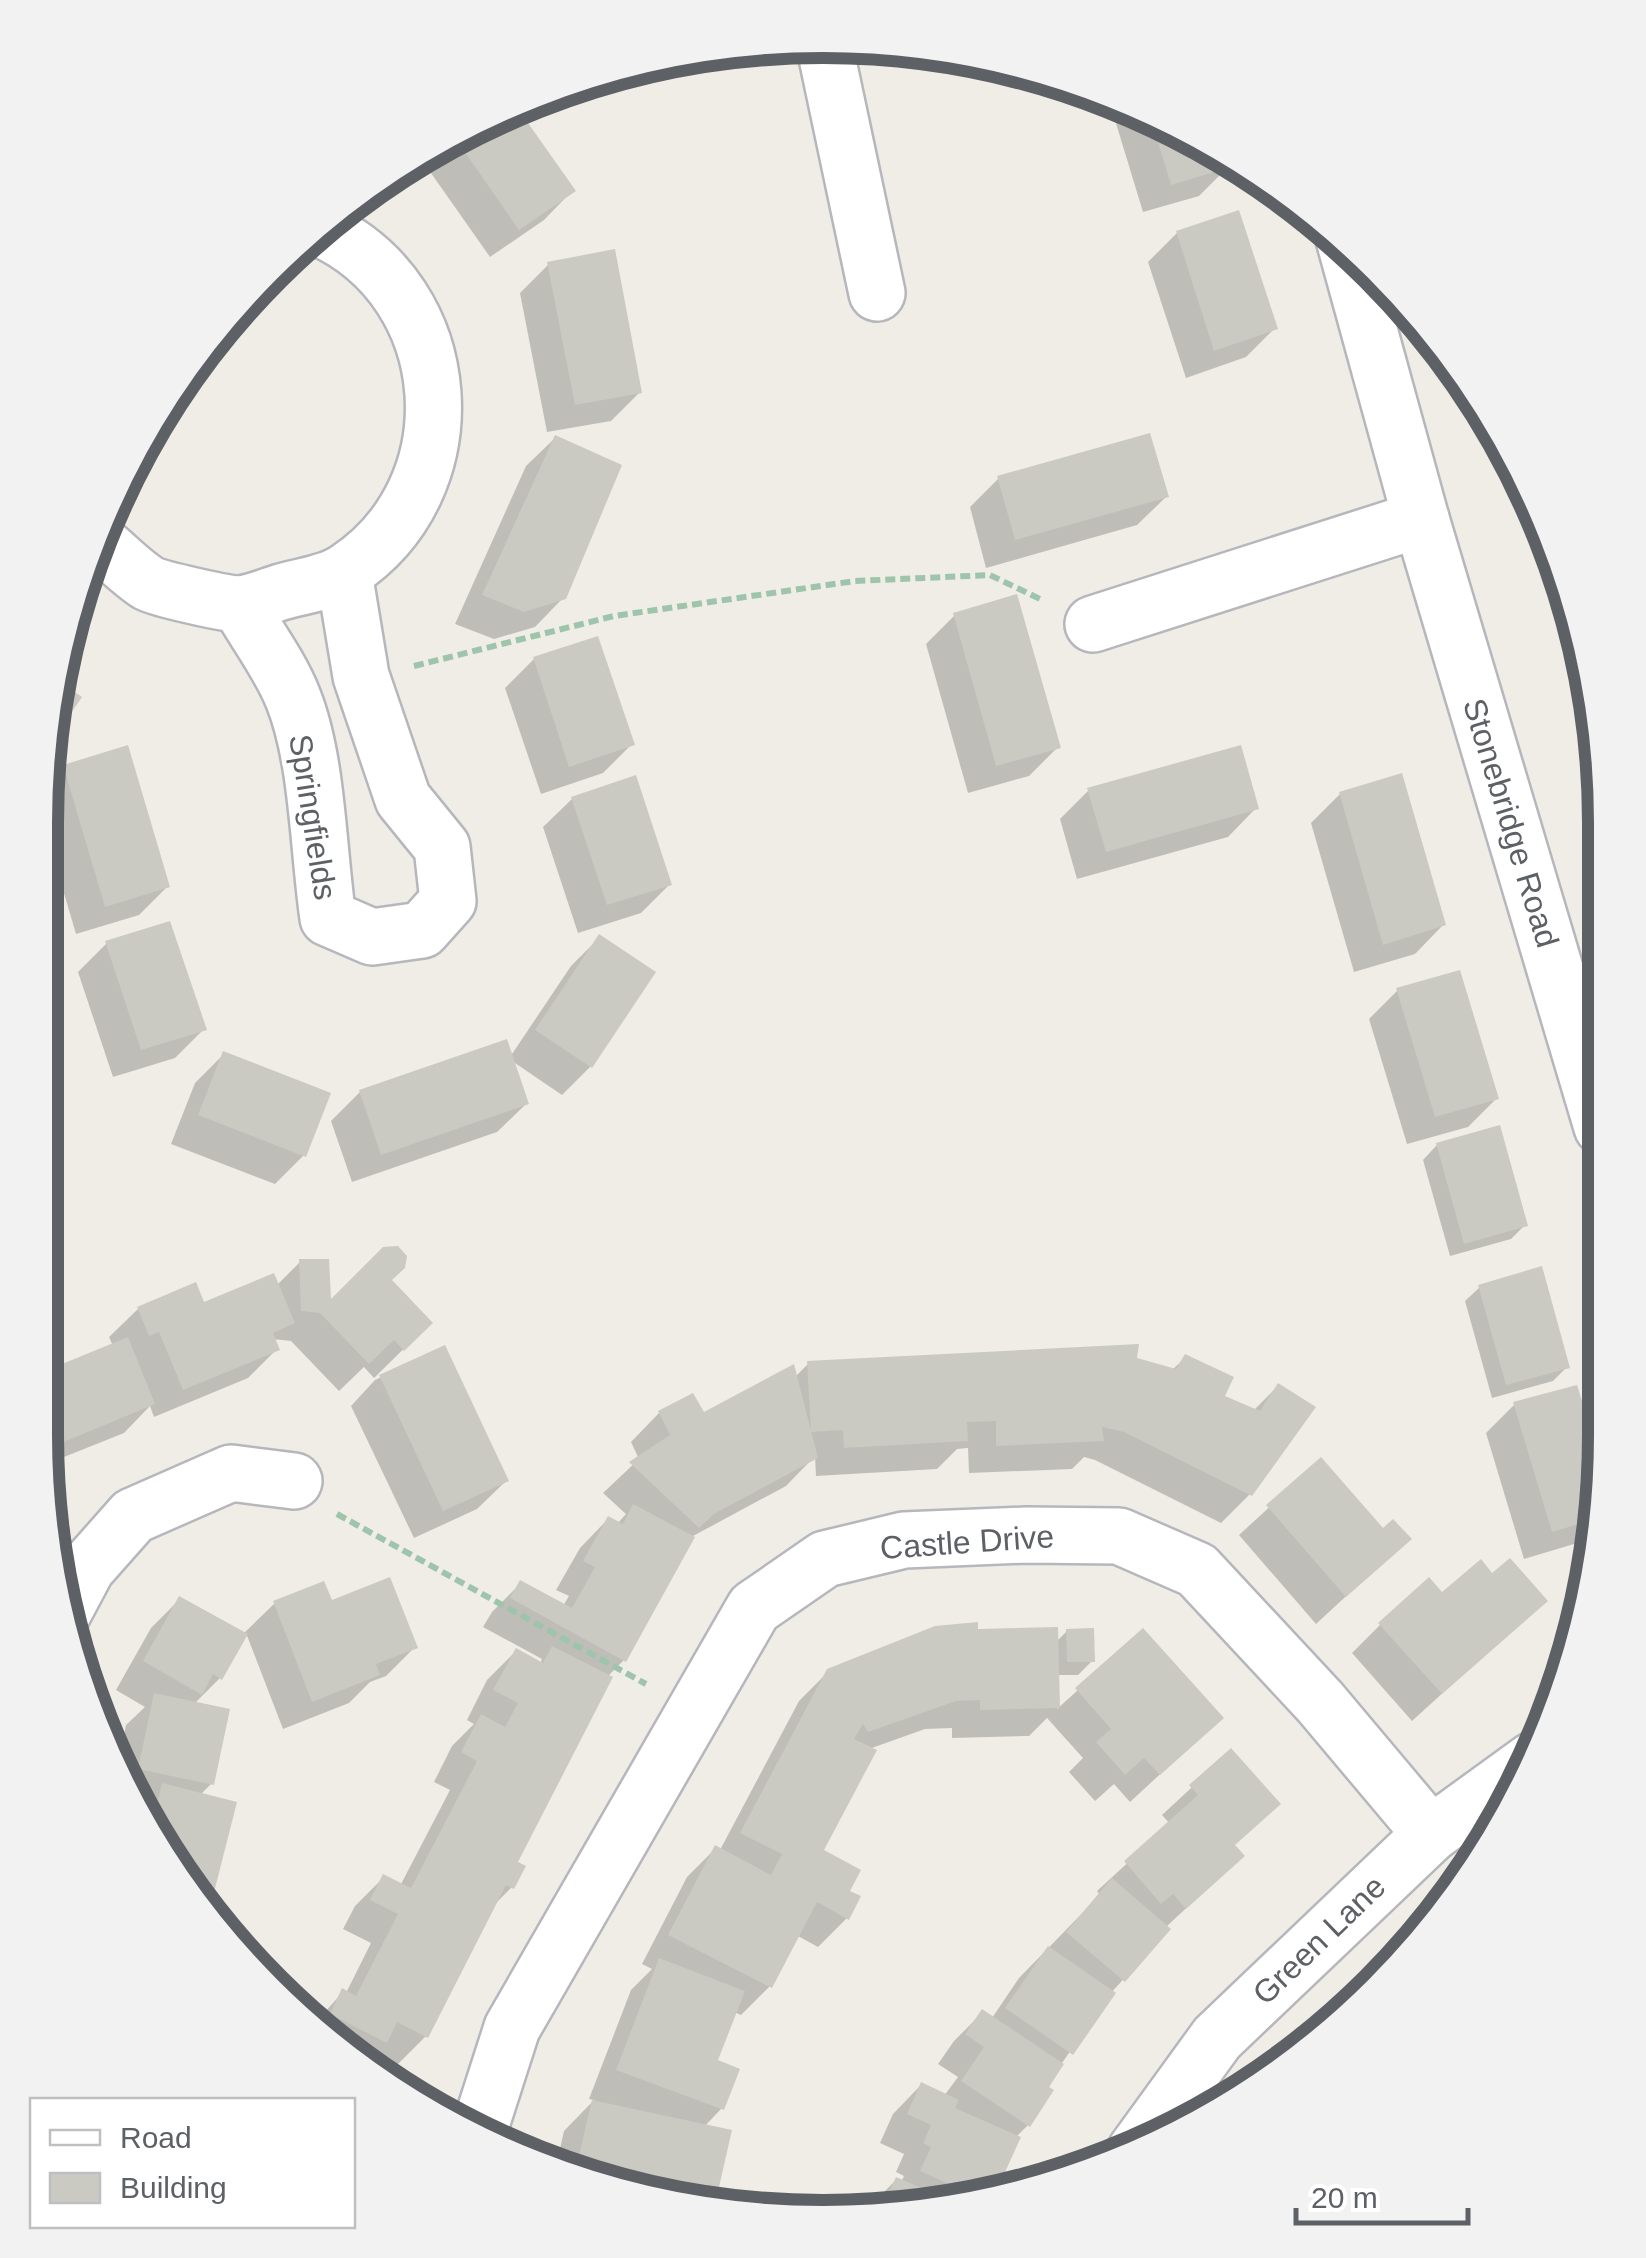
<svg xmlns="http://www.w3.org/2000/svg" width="1646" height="2258" viewBox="0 0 1646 2258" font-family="Arial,sans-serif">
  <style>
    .shadow { fill: #0003 }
    .building { fill: #cac9c2 }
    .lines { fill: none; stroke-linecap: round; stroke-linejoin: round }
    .minor-casing { stroke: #b6b7bc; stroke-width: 60 }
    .path { stroke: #9ec5ac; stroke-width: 6; stroke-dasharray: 10 5; stroke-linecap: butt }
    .minor { stroke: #fff; stroke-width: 55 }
    .labels { text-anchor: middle; stroke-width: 9; stroke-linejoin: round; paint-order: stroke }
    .street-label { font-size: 32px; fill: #5d6065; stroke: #fff }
    .rim { fill: none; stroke: #5d6065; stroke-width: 12 }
  </style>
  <rect width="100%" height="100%" fill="#efede6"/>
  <g class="shadow">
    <polygon points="1108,97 1214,145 1223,151 1228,167 1199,196 1143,212"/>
    <polygon points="513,107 572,191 544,220 490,257 419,156 476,121"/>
    <polygon points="1177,233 1275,328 1246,357 1186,378 1148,262"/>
    <polygon points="549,264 640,392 611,421 547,432 520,293"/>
    <polygon points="555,438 564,597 535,627 494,639 455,624 526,466"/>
    <polygon points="999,478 1166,497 1137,525 986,568 970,507"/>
    <polygon points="955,615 1058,747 1029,776 968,793 926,644"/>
    <polygon points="534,659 632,744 603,773 541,794 505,688"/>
    <polygon points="64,767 168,886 139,915 76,934 41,815 45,787"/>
    <polygon points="1089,790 1256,808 1228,837 1077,879 1060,819"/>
    <polygon points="1340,794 1443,925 1415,954 1354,972 1311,823"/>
    <polygon points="572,799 670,884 641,913 578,933 543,827"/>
    <polygon points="600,937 590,1067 562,1095 512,1061 526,1104 497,1132 352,1182 331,1121 360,1092 510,1057 571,966"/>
    <polygon points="106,944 204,1029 175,1058 113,1077 78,972"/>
    <polygon points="1398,990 1497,1098 1468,1127 1407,1144 1369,1019"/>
    <polygon points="224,1054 304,1155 275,1184 171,1144 195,1083"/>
    <polygon points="1437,1145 1525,1225 1511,1239 1450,1256 1423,1160"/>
    <polygon points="300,1262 328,1305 389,1280 430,1323 374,1378 364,1367 339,1391 291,1341 273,1339 277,1349 248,1378 154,1417 150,1406 124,1433 44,1465 40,1435 40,1375 113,1346 109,1337 138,1309 202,1306 277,1285"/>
    <polygon points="1480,1287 1567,1367 1553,1381 1492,1398 1465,1301"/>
    <polygon points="444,1348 506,1481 477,1509 414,1538 351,1406 375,1380"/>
    <polygon points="1186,1357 1221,1397 1253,1411 1278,1386 1250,1494 1221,1523 1095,1460 1084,1457 1072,1469 969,1473 968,1448 957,1449 937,1469 816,1476 815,1456 786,1486 693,1536 624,1660 607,1677 514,1863 512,1887 492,1907 426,2036 397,2065 375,2054 371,2067 311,2027 343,1992 346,1993 371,1943 343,1929 355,1906 384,1877 400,1886 450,1790 434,1782 452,1746 474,1724 467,1720 487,1680 516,1651 540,1664 542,1659 483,1627 492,1612 521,1583 563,1606 569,1596 556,1590 580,1548 608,1519 617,1524 626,1514 603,1493 639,1459 631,1442 659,1413 703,1416 795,1377 808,1364 1134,1359 1172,1370"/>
    <polygon points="1576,1388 1604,1483 1597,1528 1584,1541 1524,1559 1486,1433 1514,1405"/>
    <polygon points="1321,1460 1383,1531 1408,1539 1316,1624 1239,1535"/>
    <polygon points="1492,1577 1544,1601 1412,1721 1352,1653 1380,1625"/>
    <polygon points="180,1599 243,1634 274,1604 331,1604 415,1647 386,1676 370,1682 349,1703 283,1729 246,1633 220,1678 194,1704 211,1784 200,1795 234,1804 207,1910 172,1870 120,1755 126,1725 145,1707 116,1690 151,1628"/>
    <polygon points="1067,1631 1092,1661 1078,1675 1057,1675 1057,1709 1142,1632 1221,1718 1130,1802 1114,1784 1095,1801 1069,1772 1083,1758 1047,1718 1029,1736 952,1738 952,1728 925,1729 869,1749 820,1851 847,1892 847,1918 818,1947 796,1935 770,1986 741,2015 734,2012 714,2062 737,2071 721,2109 704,2127 717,2186 698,2204 557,2162 564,2131 594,2100 589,2099 631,1990 652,1969 642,1964 687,1877 716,1848 720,1850 799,1701 829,1671 976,1632 1056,1642"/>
    <polygon points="1231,1751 1233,1847 1242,1856 1166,1927 1168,1929 1111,1993 1062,2063 1028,2125 1016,2137 993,2193 925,2211 856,2211 868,2199 874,2202 896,2180 901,2182 904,2176 896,2172 904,2154 880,2143 893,2114 921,2085 944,2096 958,2077 938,2064 954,2041 983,2012 992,2018 1019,1978 1100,1895 1097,1891 1170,1824 1162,1815"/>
    <polygon points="217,1922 233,1925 230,1937"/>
  </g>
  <g class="building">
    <polygon points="516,106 576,191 519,230 453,135 476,121"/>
    <polygon points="1150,116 1214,145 1227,154 1231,167 1171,185"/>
    <polygon points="1239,210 1278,329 1214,351 1176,231"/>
    <polygon points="615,249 642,393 575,405 547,262"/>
    <polygon points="1150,433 1169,497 1015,540 997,476"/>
    <polygon points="555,435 622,465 566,599 524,612 482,595"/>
    <polygon points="1017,594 1061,748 996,766 953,613"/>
    <polygon points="598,636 635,745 569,767 533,657"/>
    <polygon points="59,681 82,697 51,742 53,725"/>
    <polygon points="128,745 170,887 105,907 63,765"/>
    <polygon points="1241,745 1259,809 1106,852 1087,788"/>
    <polygon points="1402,773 1446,925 1383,945 1339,792"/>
    <polygon points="636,775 672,885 607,905 571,797"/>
    <polygon points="170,921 207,1030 141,1050 105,941"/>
    <polygon points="599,934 656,972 592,1068 535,1030"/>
    <polygon points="1460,970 1499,1099 1435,1117 1396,988"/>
    <polygon points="507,1039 529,1104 381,1155 359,1090"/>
    <polygon points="223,1051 331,1093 306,1157 198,1115"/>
    <polygon points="1500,1125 1528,1226 1464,1244 1436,1143"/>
    <polygon points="398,1246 407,1256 405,1268 392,1280 433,1323 404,1351 394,1340 369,1364 320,1313 301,1311 299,1259 329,1259 331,1299 383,1247"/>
    <polygon points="1542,1266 1570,1368 1506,1385 1478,1285"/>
    <polygon points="274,1273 295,1323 273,1333 280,1350 183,1390 159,1332 149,1336 137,1307 196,1282 204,1302"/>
    <polygon points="128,1337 155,1404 42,1451 40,1373"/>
    <polygon points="1139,1344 1137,1358 1176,1369 1185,1354 1234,1377 1225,1396 1260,1411 1278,1383 1316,1407 1252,1496 1124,1432 1102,1427 1104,1441 996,1446 996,1421 967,1422 968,1441 844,1448 843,1430 811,1432 807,1361"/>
    <polygon points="445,1345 509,1481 443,1511 379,1375"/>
    <polygon points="794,1364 818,1458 714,1514 699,1528 629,1462 670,1435 658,1411 693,1393 704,1412"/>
    <polygon points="1577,1385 1604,1472 1599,1518 1552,1532 1513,1402"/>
    <polygon points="1321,1457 1383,1528 1393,1519 1412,1539 1346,1597 1266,1505"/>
    <polygon points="633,1504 695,1537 626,1662 510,1598 520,1580 572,1608 595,1567 583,1561 608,1516 623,1524"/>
    <polygon points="1510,1558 1548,1601 1442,1694 1378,1623 1429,1577 1442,1592 1481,1559 1492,1573"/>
    <polygon points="390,1577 418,1648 376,1664 380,1675 312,1702 273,1601 324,1581 332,1600"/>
    <polygon points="179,1596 248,1634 222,1680 213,1674 202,1695 143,1661"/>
    <polygon points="978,1622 978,1629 1058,1627 1060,1708 980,1710 980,1700 956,1701 868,1732 863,1724 854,1739 877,1750 824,1850 861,1870 850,1891 861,1896 849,1920 817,1902 772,1988 668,1935 715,1845 771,1875 782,1854 740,1833 827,1669 935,1626"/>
    <polygon points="1094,1628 1095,1662 1067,1662 1066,1629"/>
    <polygon points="1143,1628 1224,1718 1160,1775 1144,1758 1125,1775 1096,1742 1111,1729 1075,1688"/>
    <polygon points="552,1646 613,1677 518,1862 526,1866 514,1889 506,1885 428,2038 397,2022 387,2043 330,2014 342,1988 356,1996 398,1914 370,1900 383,1874 411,1888 477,1761 461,1752 481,1714 505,1727 518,1703 493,1690 516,1648 543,1663"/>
    <polygon points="154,1693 230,1709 214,1785 138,1769"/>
    <polygon points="1231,1748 1281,1804 1235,1845 1245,1856 1186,1909 1173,1894 1161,1904 1124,1861 1198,1795 1189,1785"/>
    <polygon points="162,1783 237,1802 209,1912 172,1870 152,1826"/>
    <polygon points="1112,1878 1171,1929 1125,1982 1066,1932"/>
    <polygon points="1048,1946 1116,1993 1073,2055 1005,2008"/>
    <polygon points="659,1958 745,1991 718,2060 740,2069 724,2110 616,2070"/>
    <polygon points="982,2009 1064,2064 1049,2087 1054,2090 1030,2127 961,2081 984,2047 965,2034"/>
    <polygon points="329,2037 378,2053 373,2068 328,2038"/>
    <polygon points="921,2082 959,2100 955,2108 1021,2137 996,2192 978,2197 920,2171 931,2147 923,2143 931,2125 907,2114"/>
    <polygon points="592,2100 732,2130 719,2187 705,2185 701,2205 576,2168"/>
    <polygon points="896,2177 956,2203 925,2211 861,2211 868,2196 884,2203"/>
  </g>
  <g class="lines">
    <g class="minor-casing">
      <g id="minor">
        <polyline points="824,43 877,293"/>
        <polyline points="1344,239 1421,519 1602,1127"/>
        <path d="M101,544C116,556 132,573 148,583C159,589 223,603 237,604C250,604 268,596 281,592C301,586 329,583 346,571C473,488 459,292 321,229"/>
        <path d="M239,604C256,634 280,665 293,698C318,760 318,850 328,918L372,937L422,930L448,901L442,847L403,799L361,676L344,573"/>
        <polyline points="1093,624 1421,519"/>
        <polyline points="63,1613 87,1568 133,1516 231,1473 294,1481"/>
        <polyline points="477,2137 512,2028 754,1608 825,1559 904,1540 1026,1535 1119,1536 1197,1570 1320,1702 1431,1834"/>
        <polyline points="1135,2151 1217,2038 1431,1834 1533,1760"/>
      </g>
    </g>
    <g class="path">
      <polyline points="414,666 614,616 855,581 990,575 1042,600"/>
      <polyline points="337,1514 646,1684"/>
    </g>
    <use href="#minor" class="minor"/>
  </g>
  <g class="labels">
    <g class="street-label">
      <text transform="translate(313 817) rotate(81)" y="11">Springfields</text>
      <text transform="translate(1511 823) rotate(73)" y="11">Stonebridge Road</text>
      <text transform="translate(967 1542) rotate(-4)" y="11">Castle Drive</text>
      <text transform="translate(1319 1940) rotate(-44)" y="11">Green Lane</text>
    </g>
  </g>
  <path d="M0 0H1646V2258H0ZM823 58H823A765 765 0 0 1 1588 823V1435A765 765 0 0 1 823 2200H823A765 765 0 0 1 58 1435V823A765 765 0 0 1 823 58Z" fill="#f2f2f3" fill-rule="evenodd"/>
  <path class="rim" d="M823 58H823A765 765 0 0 1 1588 823V1435A765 765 0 0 1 823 2200H823A765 765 0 0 1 58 1435V823A765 765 0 0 1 823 58Z"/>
  <rect x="30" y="2098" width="325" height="130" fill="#ffffff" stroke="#bebfc1" stroke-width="2.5"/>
  <rect x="50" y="2130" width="50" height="15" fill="#ffffff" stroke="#bebfc1" stroke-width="2.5"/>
  <text x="120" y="2148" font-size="30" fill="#5d6065">Road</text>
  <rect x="50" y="2173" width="50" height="30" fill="#cac9c2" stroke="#bebfc1" stroke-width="2.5"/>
  <text x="120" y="2198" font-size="30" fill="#5d6065">Building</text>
  <path d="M1296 2208v15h172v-15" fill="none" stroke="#5d6065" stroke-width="5"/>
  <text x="1311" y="2208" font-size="30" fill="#5d6065" stroke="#ffffff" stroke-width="8" paint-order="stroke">20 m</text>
</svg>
